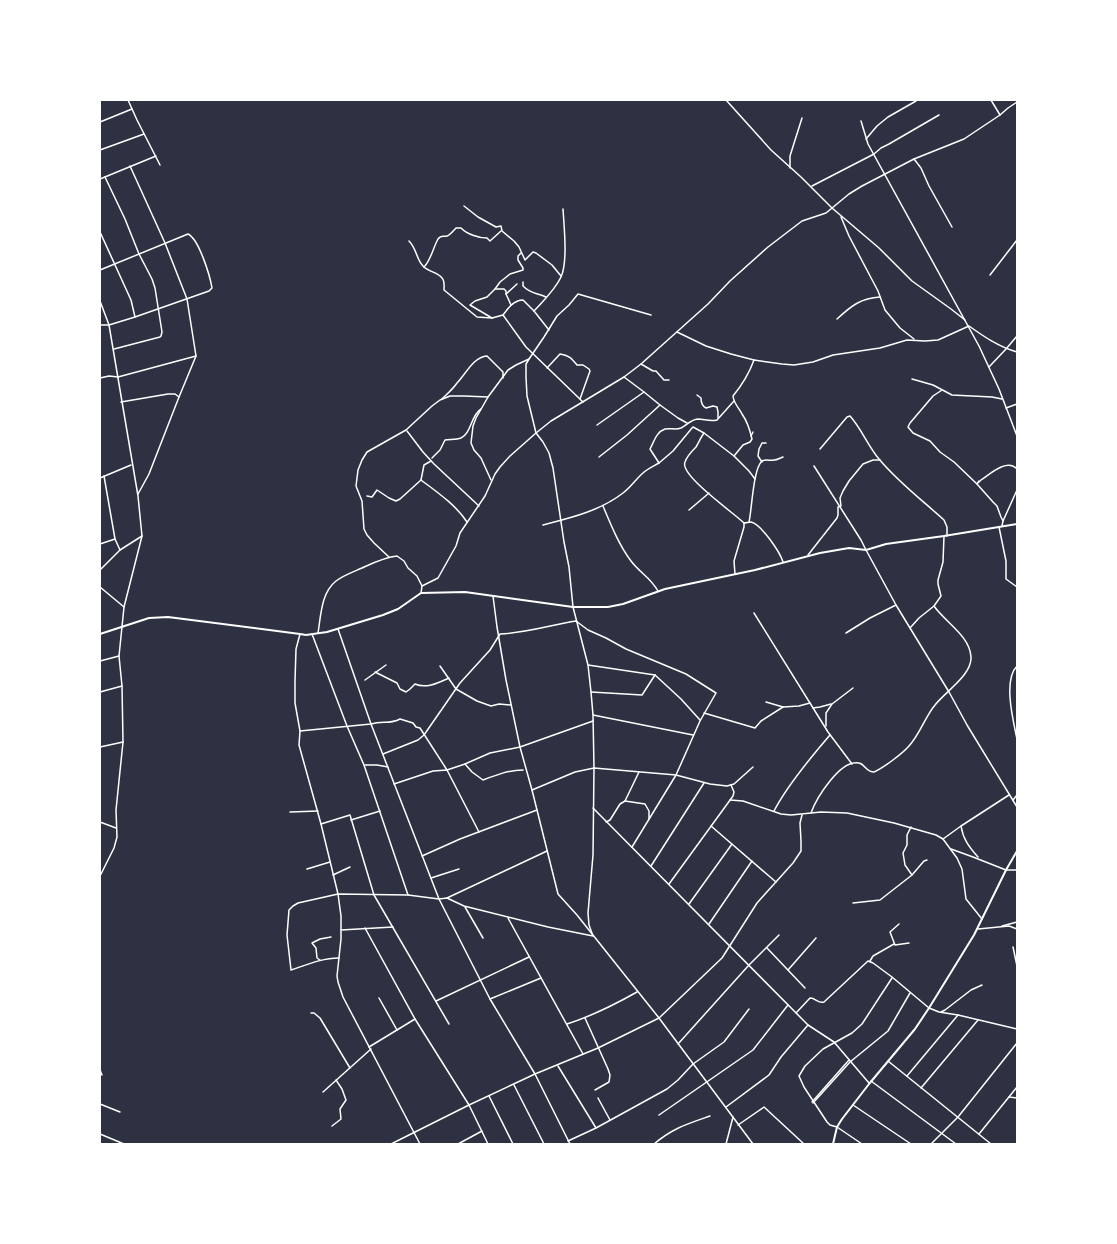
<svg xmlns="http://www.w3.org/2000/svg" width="1117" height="1244" viewBox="0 0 1117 1244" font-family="Merriweather,serif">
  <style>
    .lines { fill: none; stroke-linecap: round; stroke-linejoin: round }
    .minor { stroke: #fff; stroke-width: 1.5 }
    .secondary { stroke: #fff; stroke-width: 2 }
  </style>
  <rect width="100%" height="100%" fill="#2d3142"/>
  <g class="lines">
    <g class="minor">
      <polyline points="128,100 137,120 160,165"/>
      <polyline points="726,100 771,150 801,177 832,208 879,248 912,281 951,309 965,320"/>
      <polyline points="991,100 1000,115"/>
      <polyline points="861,121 868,144 979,346 999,389 1017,436"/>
      <polyline points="100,122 132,109"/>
      <polyline points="866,139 877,126 888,117 916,101"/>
      <polyline points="100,150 144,134"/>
      <polyline points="914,159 921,168 929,186 952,227"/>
      <polyline points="130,166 165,243 187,299 196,356 179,397 149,474 138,494"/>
      <polyline points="790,168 790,156 802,118"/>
      <polyline points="105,177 125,219 139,254 152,279 155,288 162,332 161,336 160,337 114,349"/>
      <polyline points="100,179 156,156"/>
      <polyline points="812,186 874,154 881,148 889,144 939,115"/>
      <polyline points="464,206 478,217 496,227 501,226 502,231 514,241 519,247 525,260 533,252 536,253 552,265 561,276"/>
      <polyline points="841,217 849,236 878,291 885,310 900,328 914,339"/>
      <polyline points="100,232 131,300 135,317"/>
      <path d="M409,241C417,249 416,259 423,266C428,272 438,272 442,278C445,281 444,286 444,290L477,317L492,318L503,315L526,347L583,402"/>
      <path d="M424,267C431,260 433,248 438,239C441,235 443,237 447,236C450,235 454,230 456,228H461C467,234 478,238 487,238L490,241L501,231"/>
      <path d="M100,270L188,234C199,239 210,276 212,288L209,291L135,317L109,325H100"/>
      <polyline points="990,275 1017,240"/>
      <path d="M523,282V286C532,295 536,292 546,297"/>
      <polyline points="495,289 500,282 510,274 523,270 523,268 518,260 518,256 521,253"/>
      <polyline points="100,301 109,325 138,496 142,536 124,607 119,656 122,686 123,742 116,810 117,837 114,848 100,876"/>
      <polyline points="511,305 506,294 517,284"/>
      <path d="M503,315C508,308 514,300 523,300L534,311"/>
      <polyline points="492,318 470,305 475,301 487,297 495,289 504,289 506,291 506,294"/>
      <path d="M837,319C851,306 861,298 880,297"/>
      <path d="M549,330L534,311C543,301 555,290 561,277C568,262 564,226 563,209"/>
      <polyline points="677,332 706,346 731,354 754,360"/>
      <polyline points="641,364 653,371 656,371 664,380 669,380"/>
      <polyline points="989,367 1006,349 1017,336"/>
      <path d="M547,368L560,354C569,355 572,359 577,365H583L589,369L590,371L580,399"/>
      <polyline points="100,378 109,376 118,377 196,356"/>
      <polyline points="912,379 933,385 952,395 992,397 1002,399"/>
      <polyline points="942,390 933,396 910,423 908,427 913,433 930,441 940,452 954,462 977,484 993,502 997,506 1001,517 1003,521 1002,526"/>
      <polyline points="644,392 660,405"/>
      <path d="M697,395L701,398C701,403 702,406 706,408L713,406L717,407L718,412V418"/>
      <path d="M442,399C447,394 453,389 457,383C466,374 473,357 487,356L503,372V378"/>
      <polyline points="121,402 168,394 175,394 179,397"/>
      <polyline points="1006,408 1017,404"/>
      <polyline points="597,425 644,392 624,377"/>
      <polyline points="407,431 423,452 434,464 479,506"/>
      <polyline points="704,433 734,456"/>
      <polyline points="751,436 753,432"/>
      <path d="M820,449L847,417L850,416C861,428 868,446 879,459C898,482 922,500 944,520L947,527V536"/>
      <polyline points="599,457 627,435 660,405 678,418 687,423"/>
      <path d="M432,458L440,450L445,440C449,439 456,440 461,438C471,434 471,415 481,409"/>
      <polyline points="762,462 758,456 759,449 762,443 766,443"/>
      <path d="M659,463L673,451L692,428L693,427L704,433C701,437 699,442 696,447C692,451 687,456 685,462C679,475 734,513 744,523V527L734,561L735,574"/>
      <polyline points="814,466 861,540 866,550 896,605 949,692 967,725 1017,807"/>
      <polyline points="104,476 115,539 120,550"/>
      <polyline points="100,478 131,465"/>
      <path d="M755,479L749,471L734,456L743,445L750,442L752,439C750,430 747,421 742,414C739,408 734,404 733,396C742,385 749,374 754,360L782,364L794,365L813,362L833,355L880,348L907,340L925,341L938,340L969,326C983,336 999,347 1017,352"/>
      <path d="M421,480C437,492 456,505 467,522"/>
      <polyline points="491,480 481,458 474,450 471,443 473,426 476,418 488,397 508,370 516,365 529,359"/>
      <path d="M977,484L979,481V482L981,480C990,474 1007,458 1017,469"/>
      <polyline points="367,496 372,497 377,490 389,498 396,501 400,499 421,480 424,465 431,461"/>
      <path d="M603,506C611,525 619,545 631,561C640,573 650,577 658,591"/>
      <polyline points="689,510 709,493"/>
      <polyline points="1003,521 1017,490"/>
      <path d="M749,522C752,509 753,469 762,461C766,459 770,461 774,460C777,460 780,458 783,457"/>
      <path d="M744,523C746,523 749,522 751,522C761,524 780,552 783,562"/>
      <path d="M543,525C570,518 600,511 623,493C631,487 636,479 643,473C647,469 654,466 659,463L650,449C654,442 656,432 665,429C671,428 676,430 681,428C687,425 690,420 698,419C704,419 710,422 717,420L734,401"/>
      <polyline points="999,527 1006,561 1006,579 1017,587"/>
      <polyline points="100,544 115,539"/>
      <polyline points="808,555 837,518 838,515 838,507 841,506 840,498 843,491 849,481 863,464 873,460 880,460"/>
      <polyline points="389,557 374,543 367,535 364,529 362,501 356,486 358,470 362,460 367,452 406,430 432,406 440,400 450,396 464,396 488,397"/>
      <polyline points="100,570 120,550 142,536"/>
      <polyline points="100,587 124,607"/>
      <polyline points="421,593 422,586 438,578 456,546 460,533 485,496 495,474 500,467 510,456 536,433 551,421 624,377 641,364 708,304 730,281 768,247 802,221 826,213 849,194 862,186 914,159 964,139 1000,115 1008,108 1017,102"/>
      <polyline points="493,596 497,627 506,680 520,747 532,790 558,894 577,915 659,1018 753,1144"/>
      <polyline points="754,613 828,732 852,764"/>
      <polyline points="910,628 919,618 934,606 941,596 938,584 938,580 943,562 944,536"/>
      <polyline points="338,629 371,724 439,899 490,999 535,1074 570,1144"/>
      <path d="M318,633C321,615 321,593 336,581C344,575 353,572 362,568C373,563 385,557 397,556L404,561L408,568L417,576L422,586"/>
      <polyline points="846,633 870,618 896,605"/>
      <polyline points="300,634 296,649 295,681 295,703 300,731 299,745 321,824 338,894 341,916 341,939 337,976 338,982 343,997 420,1144"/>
      <polyline points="312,634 347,726 364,765 408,895"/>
      <polyline points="100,661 119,656"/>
      <polyline points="588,665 655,675 681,699 700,720"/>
      <polyline points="440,666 456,689 477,701 491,706 499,704 511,705"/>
      <path d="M1017,666C1003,680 1013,720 1017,739"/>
      <path d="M375,672L397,683L400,689L406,692L410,689L415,684C426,689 438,683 449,678"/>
      <polyline points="365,680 386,665"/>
      <polyline points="100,692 122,686"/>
      <polyline points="591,692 642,695 655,675"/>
      <polyline points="766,702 783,707"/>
      <polyline points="813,708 820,707 831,704"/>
      <polyline points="704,713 755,728 761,721 783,707 799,706 810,703"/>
      <polyline points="593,715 693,735"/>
      <polyline points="826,726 826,713 832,704 853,688"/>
      <path d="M300,731L371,724C383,720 389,725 400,719L413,723L416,727L420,728L447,770L465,764L472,772L483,780C496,775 509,770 523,770"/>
      <polyline points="100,747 123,742"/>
      <path d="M383,754L418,740L424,735L460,683L490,650L500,634C526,633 551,625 576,621L588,630L606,638L626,649L686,674L716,693L700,721L676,775L632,847"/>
      <polyline points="465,764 490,753 520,747 593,721"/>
      <polyline points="364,765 377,765 388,767"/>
      <polyline points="394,784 433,771 447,770 479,832"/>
      <polyline points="532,790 575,772 594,768 676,775 710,784 727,786 734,784 753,767"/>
      <polyline points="730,800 743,801 781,814 791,815 821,812 847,813 894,823 936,835 943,839 957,858 962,869 966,899 982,919"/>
      <polyline points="1013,800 1017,795"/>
      <polyline points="625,801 645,804 649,811 649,819"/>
      <polyline points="593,808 808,1025 834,1042 869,1083"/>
      <path d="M774,811C787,786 811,757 830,735"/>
      <polyline points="290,812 318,811"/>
      <path d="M811,813C816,799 840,759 859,763C865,764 866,772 874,772C883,768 902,754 909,746C920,734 925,717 935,705C945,692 972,675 971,657C970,636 945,622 934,606"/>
      <polyline points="351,820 380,811"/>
      <polyline points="100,822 116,828"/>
      <polyline points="606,822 610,820 620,804 625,801 639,772"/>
      <polyline points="321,824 350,815 374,895 449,1024"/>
      <polyline points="711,826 776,882"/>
      <path d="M961,826C963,839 969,847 978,857"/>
      <polyline points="911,827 907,835 907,845 903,853 905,865 912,875"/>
      <polyline points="943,839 961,826 1009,795"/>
      <polyline points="951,849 973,857 1006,870 1017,870"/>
      <polyline points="422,856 460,839 537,810"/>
      <polyline points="651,866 704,783"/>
      <polyline points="307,869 330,862"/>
      <polyline points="333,875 350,867"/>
      <polyline points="431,878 459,869"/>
      <polyline points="669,884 733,796 734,792 731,785"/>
      <polyline points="447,898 547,851"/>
      <polyline points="853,903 880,900 912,875 924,861 927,860"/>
      <polyline points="689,904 732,844"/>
      <polyline points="465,907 483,938"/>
      <polyline points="508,918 583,1054"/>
      <polyline points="709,924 752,861"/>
      <polyline points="899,924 890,932 895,945 909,943"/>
      <polyline points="1002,926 1017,922"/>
      <polyline points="365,928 415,1019 469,1105 488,1144"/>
      <polyline points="978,929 1009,926 1017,929"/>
      <polyline points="341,930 393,927"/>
      <polyline points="1013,947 1017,966"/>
      <polyline points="767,948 805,988"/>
      <path d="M339,958C322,958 306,965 291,970L287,935L289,910L293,906L298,903L338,894L408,895L439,899L447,898L464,906L548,927L593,936L589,925L588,913L593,855L594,768L593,715L591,692L588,665L573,607L569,567L564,542L553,468L549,453L543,442L536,433L527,396L526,377V364L529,359L544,337L557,316L569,305L578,294L651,315"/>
      <polyline points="320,960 317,958 316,948 312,943 320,939 331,937"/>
      <polyline points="870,961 873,956 894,944"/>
      <polyline points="788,970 816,938"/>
      <polyline points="379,998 397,1030"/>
      <polyline points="490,999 541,978"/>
      <polyline points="436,1001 529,957"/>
      <polyline points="941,1012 945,1010 971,990 982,985"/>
      <polyline points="311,1013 314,1013 320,1018 350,1068"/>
      <path d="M796,1013L810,998C816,998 818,1004 824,1002L868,961L873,963L892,977L929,1008L939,1012L958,1015L1017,1029"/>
      <polyline points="585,1018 608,1069 610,1075 609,1082 595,1090"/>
      <path d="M567,1024C592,1016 614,1005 637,992"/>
      <polyline points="678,1044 749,965 779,935"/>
      <polyline points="369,1047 415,1019"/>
      <polyline points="888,1061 991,1144"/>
      <polyline points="558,1066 596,1128"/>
      <polyline points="100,1070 102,1075"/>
      <polyline points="907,1076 958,1015"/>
      <polyline points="871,1081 956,1144"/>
      <polyline points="514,1085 544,1144"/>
      <polyline points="921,1088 978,1020"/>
      <polyline points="323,1092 371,1049"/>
      <polyline points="489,1096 513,1144"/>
      <polyline points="1009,1097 1017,1098"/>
      <polyline points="598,1098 610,1120"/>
      <polyline points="812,1102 849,1060"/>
      <polyline points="813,1103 850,1062 888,1031 910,993"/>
      <polyline points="100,1104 120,1112"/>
      <polyline points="853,1105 911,1144"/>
      <polyline points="726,1107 769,1075 781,1057 808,1025"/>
      <polyline points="659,1115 753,1050 788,1005"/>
      <polyline points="738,1125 764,1107 804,1144"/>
      <polyline points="332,1126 341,1119 340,1109 346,1100 342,1089 336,1080"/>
      <polyline points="100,1134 124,1144"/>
      <polyline points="979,1134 1017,1087"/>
      <polyline points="568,1141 596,1128 667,1089 678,1080 693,1064 724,1042 749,1009"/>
      <polyline points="391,1144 469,1105 535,1074 598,1048 659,1018 722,958 757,903 793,863 801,851 801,841 800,823 802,815"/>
      <polyline points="458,1144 482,1131"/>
      <path d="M654,1144C673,1128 687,1124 710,1116"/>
      <polyline points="726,1144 733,1117"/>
      <polyline points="862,1144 837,1127 830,1125 827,1122 804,1087 799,1076 805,1066 823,1049 852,1033 862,1024 892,978"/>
      <polyline points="931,1144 958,1117 1017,1043"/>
    </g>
    <g class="secondary">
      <polyline points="100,634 149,618 168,617 300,634 306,635 327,632 383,615 398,609 421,593 465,592 573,607 608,607 623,604 665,589 755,570 820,553 849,548 866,550 886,544 944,536 1017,524"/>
      <polyline points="833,1144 837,1127 842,1119 869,1084 915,1029 929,1008 974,935 1006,870 1017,851"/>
    </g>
  </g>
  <rect width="1117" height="1244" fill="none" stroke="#ffffff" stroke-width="202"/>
</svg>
